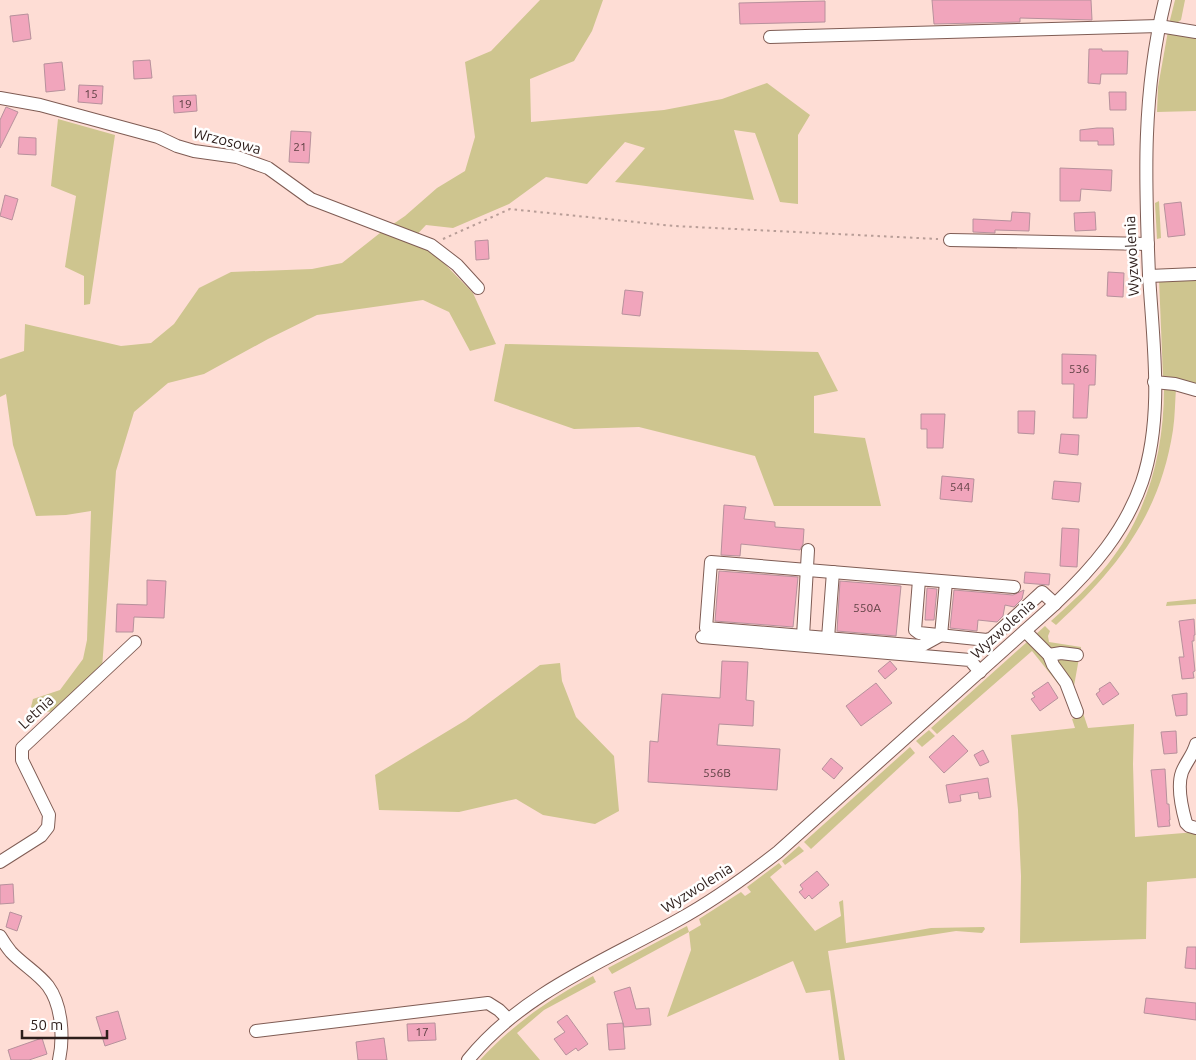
<svg xmlns="http://www.w3.org/2000/svg" width="1196" height="1060" viewBox="0 0 1196 1060" font-family="Ubuntu,sans-serif">
  <style>
    .green { fill: #cec58f }
    .building { fill: #f1a5bc; stroke: #b7919c }
    .lines { fill: none; stroke-linecap: round; stroke-linejoin: round }
    .minor-casing { stroke: #7f5c54; stroke-width: 14 }
    .path { stroke: #b89d97; stroke-width: 2; stroke-dasharray: 2.5 4; stroke-linecap: butt }
    .minor { stroke: #fff; stroke-width: 12 }
    .labels { text-anchor: middle; stroke-width: 5; stroke-linejoin: round; paint-order: stroke }
    .number-label { font-size: 12px; fill: #5e4043 }
    .street-label { font-size: 15px; fill: #2d1e1b; stroke: #fff }
  </style>
  <rect width="100%" height="100%" fill="#feddd5"/>
  <g class="green">
    <polygon points="540,0 603,0 592,31 574,61 530,79 531,122 664,110 722,99 767,83 810,115 798,135 798,204 780,202 755,133 734,130 754,200 615,182 645,148 625,142 587,184 546,177 509,204 453,228 426,225 409,243 432,251 473,293 496,344 470,351 449,312 423,300 317,315 268,339 204,374 168,383 134,412 116,471 102,669 56,712 30,711 33,699 60,690 83,659 87,640 91,511 66,515 36,516 13,445 6,394 0,397 0,359 24,351 25,324 121,346 151,343 174,324 199,288 231,272 312,269 342,263 380,233 405,216 437,188 465,171 475,137 465,62 491,51"/>
    <polygon points="1175,0 1185,0 1181,20 1175,24 1169,24"/>
    <polygon points="1168,31 1196,35 1196,111 1157,112 1158,87"/>
    <polygon points="58,119 115,135 90,304 84,305 84,276 65,267 76,196 51,186"/>
    <polygon points="1159,201 1161,238 1157,239 1155,203"/>
    <polygon points="1196,277 1196,386 1163,377 1159,279"/>
    <polygon points="505,344 818,352 838,391 814,396 814,433 865,438 881,506 774,506 755,456 639,427 574,429 494,401"/>
    <path d="M1164,388H1176C1175,402 1175,416 1173,430C1160,515 1117,569 1056,625L1051,621C1071,603 1091,585 1108,564C1148,513 1164,452 1164,388Z"/>
    <polygon points="1196,599 1196,604 1166,606 1167,602"/>
    <polygon points="1045,626 1050,631 1048,636 1049,642 1081,647 1080,653 1048,647 1034,636"/>
    <polygon points="1027,642 1033,644 1063,684 1064,691 1032,651 937,734 931,728"/>
    <polygon points="1079,658 1074,686 1088,728 1134,724 1133,764 1135,837 1196,832 1196,878 1147,882 1146,939 1020,943 1021,876 1018,810 1011,735 1075,728 1072,719 1083,715 1073,690 1058,662 1059,659"/>
    <polygon points="560,663 562,681 576,717 614,756 619,811 595,824 543,815 516,799 459,812 379,810 375,775 466,720 540,665"/>
    <polygon points="929,730 935,736 922,747 916,741"/>
    <polygon points="910,747 915,753 811,849 804,842"/>
    <polygon points="799,846 804,851 785,865 782,861"/>
    <polygon points="779,863 782,867 770,877 815,931 841,916 839,902 843,900 846,943 931,928 984,927 985,929 982,933 956,931 828,951 845,1060 839,1060 830,990 806,993 793,961 667,1017 691,950 689,932 612,974 608,968 687,926 689,932 701,925 699,919 741,892 745,896 751,892 747,887"/>
    <path d="M593,976L596,982L544,1010L517,1033L540,1060H480C513,1024 551,998 593,976Z"/>
  </g>
  <g class="building">
    <polygon points="932,0 1091,0 1092,20 1020,18 1020,22 934,24"/>
    <polygon points="825,1 825,22 740,24 739,3"/>
    <polygon points="28,14 31,39 13,42 10,16"/>
    <polygon points="1089,49 1102,49 1102,51 1128,51 1127,74 1101,74 1100,84 1088,83"/>
    <polygon points="150,60 152,78 134,79 133,61"/>
    <polygon points="62,62 65,90 46,92 44,64"/>
    <polygon points="79,85 103,86 102,104 78,102"/>
    <polygon points="1109,92 1126,92 1126,110 1110,110"/>
    <polygon points="196,95 197,111 174,113 173,96"/>
    <polygon points="6,107 18,112 0,148 0,120"/>
    <polygon points="1097,128 1113,128 1114,145 1098,145 1098,141 1080,141 1080,130"/>
    <polygon points="291,131 311,132 309,163 289,162"/>
    <polygon points="19,137 36,138 36,155 18,154"/>
    <polygon points="1060,168 1112,170 1111,191 1081,189 1080,201 1060,201"/>
    <polygon points="5,195 18,199 12,220 0,216"/>
    <polygon points="1181,202 1185,235 1168,237 1164,204"/>
    <polygon points="1012,212 1030,213 1029,231 995,230 995,233 973,232 973,219 1011,221"/>
    <polygon points="1095,212 1096,230 1075,231 1074,213"/>
    <polygon points="488,240 489,259 476,260 475,241"/>
    <polygon points="1108,272 1124,273 1123,297 1107,296"/>
    <polygon points="625,290 643,292 640,316 622,314"/>
    <polygon points="1062,354 1096,355 1095,385 1089,385 1087,418 1073,418 1074,384 1062,384"/>
    <polygon points="1018,411 1035,411 1034,434 1018,433"/>
    <polygon points="921,414 945,414 943,448 927,448 927,429 921,429"/>
    <polygon points="1061,434 1079,435 1078,455 1059,453"/>
    <polygon points="942,476 974,479 972,502 940,499"/>
    <polygon points="1054,481 1081,483 1079,502 1052,499"/>
    <polygon points="724,505 746,507 744,519 775,522 775,527 804,529 803,544 800,550 741,544 740,556 721,555"/>
    <polygon points="1062,528 1079,529 1077,567 1060,566"/>
    <polygon points="719,571 798,577 793,627 715,621"/>
    <polygon points="1025,572 1050,574 1049,585 1024,583"/>
    <polygon points="147,580 166,581 164,618 134,617 133,632 116,632 117,604 147,605"/>
    <polygon points="840,581 901,586 896,636 837,631"/>
    <polygon points="927,588 937,589 934,620 925,620"/>
    <polygon points="954,590 1013,595 1024,590 1022,599 1014,607 1005,605 1003,616 997,622 978,620 977,631 950,628"/>
    <polygon points="1194,619 1195,635 1194,635 1194,641 1192,641 1195,671 1193,672 1194,678 1182,679 1179,657 1184,657 1179,621"/>
    <polygon points="722,661 748,662 746,700 754,701 753,726 719,724 717,745 780,749 777,790 648,782 650,741 658,742 662,694 720,698"/>
    <polygon points="890,661 897,669 885,679 878,671"/>
    <polygon points="1048,682 1058,698 1040,711 1031,699 1035,697 1032,693"/>
    <polygon points="1110,682 1119,694 1103,705 1096,694 1100,691 1099,689"/>
    <polygon points="876,683 892,703 861,726 846,706"/>
    <polygon points="1187,693 1187,715 1176,716 1172,695"/>
    <polygon points="1176,731 1177,753 1164,754 1161,732"/>
    <polygon points="953,735 968,751 944,773 929,757"/>
    <polygon points="983,750 989,762 980,766 974,755"/>
    <polygon points="831,758 843,768 834,779 822,769"/>
    <polygon points="1165,769 1167,804 1169,804 1170,820 1169,820 1170,826 1158,827 1151,770"/>
    <polygon points="988,778 991,797 979,799 978,792 960,795 961,801 949,803 946,785"/>
    <polygon points="817,871 829,885 812,899 809,895 805,899 799,892 803,889 800,885"/>
    <polygon points="13,884 14,903 0,904 0,885"/>
    <polygon points="10,912 22,916 17,931 6,927"/>
    <polygon points="1187,947 1196,947 1196,969 1185,968"/>
    <polygon points="630,987 636,1009 649,1008 651,1025 624,1027 623,1023 625,1049 609,1050 607,1024 623,1023 614,992"/>
    <polygon points="1146,998 1196,1003 1196,1020 1144,1013"/>
    <polygon points="118,1011 126,1039 105,1046 96,1017"/>
    <polygon points="567,1015 588,1044 578,1051 576,1048 566,1055 554,1039 565,1032 557,1022"/>
    <polygon points="435,1023 436,1040 408,1041 407,1024"/>
    <polygon points="42,1038 47,1054 29,1060 11,1060 8,1050"/>
    <polygon points="384,1038 387,1060 358,1060 356,1042"/>
  </g>
  <g class="lines">
    <g class="minor-casing">
      <g id="minor">
        <polyline points="770,37 1159,26 1196,32"/>
        <polyline points="0,98 40,105 158,137 177,146 194,151 237,157 268,168 311,199 431,245 457,265 478,288"/>
        <polyline points="950,240 1148,244"/>
        <polyline points="1149,276 1196,274"/>
        <polyline points="1154,382 1175,384 1196,390"/>
        <polyline points="808,550 803,636 921,646 941,635 946,582"/>
        <polyline points="919,580 915,630 919,633 987,640 992,638 1042,592 1055,604"/>
        <polyline points="1025,631 1049,655 1053,665 1066,683 1077,712"/>
        <polyline points="803,636 706,628 711,562 1014,587"/>
        <polyline points="702,637 970,660 980,672"/>
        <polyline points="828,638 833,572"/>
        <polyline points="1049,655 1061,653 1077,655"/>
        <path d="M1196,744C1193,755 1186,762 1182,772C1177,786 1182,809 1186,823L1189,826L1196,828"/>
        <polyline points="0,862 41,836 48,827 49,815 22,760 22,748 135,642"/>
        <path d="M0,936C3,941 7,947 11,952C22,964 38,973 48,986C62,1005 64,1037 59,1060"/>
        <polyline points="256,1031 488,1003 499,1010 508,1019"/>
        <path d="M468,1060C522,993 605,961 678,920C713,901 746,877 778,852L1055,604C1093,568 1125,531 1142,482C1164,416 1153,343 1149,275C1145,179 1142,94 1165,0"/>
      </g>
    </g>
    <polyline class="path" points="443,239 510,209 674,226 938,239"/>
    <use href="#minor" class="minor"/>
  </g>
  <g class="labels">
    <g class="number-label">
      <text x="91" y="98">15</text>
      <text x="185" y="108">19</text>
      <text x="300" y="151">21</text>
      <text x="1079" y="373">536</text>
      <text x="960" y="491">544</text>
      <text x="867" y="612">550A</text>
      <text x="717" y="777">556B</text>
      <text x="422" y="1036">17</text>
    </g>
    <g class="street-label">
      <text transform="translate(227 141) rotate(14)" y="5">Wrzosowa</text>
      <text transform="translate(1132 256) rotate(-93)" y="5">Wyzwolenia</text>
      <text transform="translate(1003 629) rotate(-42)" y="5">Wyzwolenia</text>
      <text transform="translate(36 712) rotate(-43)" y="5">Letnia</text>
      <text transform="translate(697 888) rotate(-32)" y="5">Wyzwolenia</text>
    </g>
  </g>
  <path d="M22 1030v8h85v-8" fill="none" stroke="#2d1e1b" stroke-width="2.5"/>
  <text x="30" y="1030" font-size="15" fill="#2d1e1b" stroke="#ffffff" stroke-width="4" paint-order="stroke">50 m</text>
</svg>
